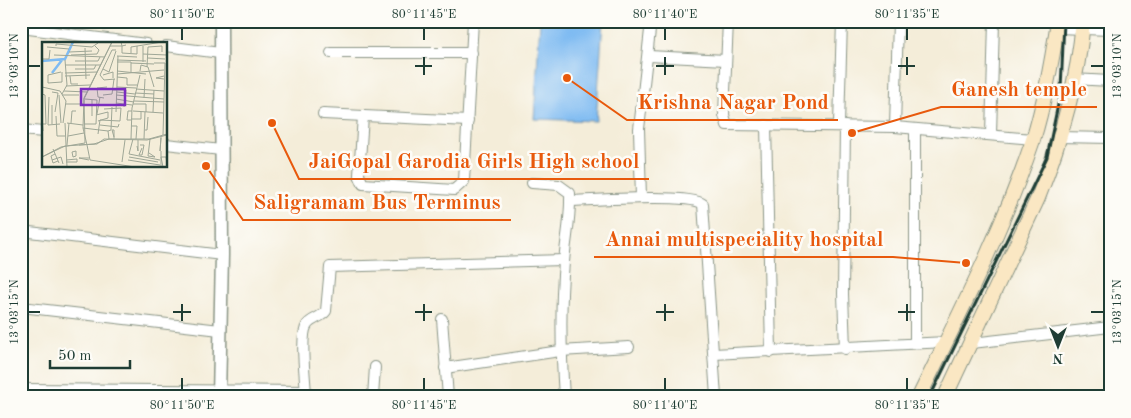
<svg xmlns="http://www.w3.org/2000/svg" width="1131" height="418" viewBox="0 0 1131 418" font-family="'Old Standard TT',serif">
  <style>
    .water { fill: #7fbbf2; stroke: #4f7c93 }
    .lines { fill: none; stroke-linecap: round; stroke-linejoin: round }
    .minor-casing { stroke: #8a9586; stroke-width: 12 }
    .tertiary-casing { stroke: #8a9586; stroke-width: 15 }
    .secondary-casing { stroke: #8a9586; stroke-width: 16 }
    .minor { stroke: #fff; stroke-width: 10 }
    .tertiary { stroke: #fff; stroke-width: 12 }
    .secondary { stroke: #fae7c3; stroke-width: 14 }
    .rail { stroke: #1f3d34; stroke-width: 3 }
    .ticks { fill: none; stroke: #1f3d34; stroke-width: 2 }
    .inset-river { fill: none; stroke: #7fbbf2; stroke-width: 2.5 }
    .inset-road { fill: none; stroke: #9fa797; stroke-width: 1 }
    .view { fill: #7b2cbf; fill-opacity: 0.15; stroke: #7b2cbf; stroke-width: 2.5 }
    .inset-edge { fill: none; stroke: #1f3d34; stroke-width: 2.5 }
    .leader { fill: none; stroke: #e8590c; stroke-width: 2 }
    .callout-dot { fill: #e8590c; stroke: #fdfcf7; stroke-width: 2 }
    .callout-label { font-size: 21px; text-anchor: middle; font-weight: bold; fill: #e8590c; stroke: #fdfcf7; stroke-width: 5; stroke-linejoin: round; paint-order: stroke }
    .neatline { fill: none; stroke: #1f3d34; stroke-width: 2 }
    .ticks-label { font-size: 12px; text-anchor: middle; fill: #1f3d34 }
  </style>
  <rect width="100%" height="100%" fill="#fdfcf7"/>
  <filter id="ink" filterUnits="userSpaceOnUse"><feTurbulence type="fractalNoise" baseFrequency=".02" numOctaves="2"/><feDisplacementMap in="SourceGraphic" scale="10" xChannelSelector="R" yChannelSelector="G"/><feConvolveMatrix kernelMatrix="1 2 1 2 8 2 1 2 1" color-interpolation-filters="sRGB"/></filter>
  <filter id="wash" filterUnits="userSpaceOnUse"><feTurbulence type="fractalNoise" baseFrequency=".0096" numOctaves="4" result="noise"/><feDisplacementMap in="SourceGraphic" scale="20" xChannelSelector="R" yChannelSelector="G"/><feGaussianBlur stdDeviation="1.12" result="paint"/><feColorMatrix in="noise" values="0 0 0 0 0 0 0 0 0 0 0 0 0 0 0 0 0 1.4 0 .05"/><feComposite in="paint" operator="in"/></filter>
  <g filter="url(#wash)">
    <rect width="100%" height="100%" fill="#f4edd9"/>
    <polygon class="water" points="540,21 603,21 596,121 534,119"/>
  </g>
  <g filter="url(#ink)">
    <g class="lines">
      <g class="minor-casing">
        <g id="minor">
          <polyline points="728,21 724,115 727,125 895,127 1033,139"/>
          <polyline points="21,28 146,44"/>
          <polyline points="1057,28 1110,30"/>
          <polyline points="166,46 220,53"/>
          <polyline points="331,53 472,53"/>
          <polyline points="649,56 726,60"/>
          <polyline points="1073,79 1110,81"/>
          <polyline points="323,114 468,121"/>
          <polyline points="363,116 359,175 363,184 454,190 464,181 473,21"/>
          <polyline points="766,125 771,352"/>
          <polyline points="839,125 842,21"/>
          <polyline points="845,126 843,294 845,349"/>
          <polyline points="895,127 898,21"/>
          <polyline points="915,129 915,343"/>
          <polyline points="21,130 44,132"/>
          <polyline points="991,135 994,21"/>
          <polyline points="1059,137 1110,138"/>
          <polyline points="166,144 221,150"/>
          <path d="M532,183L559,185L570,193C571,219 566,237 564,262C560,307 561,352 564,397"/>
          <polyline points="641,198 639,129 651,21"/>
          <path d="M570,201C592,200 690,193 703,204L716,397"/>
          <polyline points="21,231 222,255"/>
          <polyline points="21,307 220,330"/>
          <polyline points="442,319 448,397"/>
          <polyline points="972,343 1110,327"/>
          <polyline points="714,354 946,342"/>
          <polyline points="445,368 560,351 629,347"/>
          <polyline points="21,389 306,391"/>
          <path d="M306,397C306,381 299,337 307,325C312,318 321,318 326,311L330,267L564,260"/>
          <polyline points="373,397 375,367"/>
        </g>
      </g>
      <g class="tertiary-casing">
        <polyline id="tertiary" points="219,397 222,255 221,21"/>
      </g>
      <g class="secondary-casing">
        <g id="secondary">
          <path d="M919,397C960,313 1003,229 1033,140C1045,101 1052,61 1058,21"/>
          <path d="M945,397L1038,198C1060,143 1078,81 1083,21"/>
        </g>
      </g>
      <use href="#minor" class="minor"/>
      <use href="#tertiary" class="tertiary"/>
      <use href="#secondary" class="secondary"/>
      <polyline class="rail" points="930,397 1047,157 1061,90 1064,21"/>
    </g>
  </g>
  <path class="ticks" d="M182,28V40M424,28V40M665,28V40M907,28V40M424,57V75M665,57V75M907,57V75M28,66H40M415,66H432M656,66H674M898,66H915M1091,66H1104M182,304V321M424,304V321M665,304V321M907,304V321M28,312H40M173,312H191M415,312H432M656,312H674M898,312H915M1091,312H1104M182,378V390M424,378V390M665,378V390M907,378V390"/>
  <g transform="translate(42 42)">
    <rect width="125" height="125" fill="#f4edd9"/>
    <path class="inset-river" d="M0,19L23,17L31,0M10,31L20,18"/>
    <path class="inset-road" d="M84,3L80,4V11L95,12V4M14,4V2L50,5L56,1M68,4H80L79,0M5,5L27,7M43,6L44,37M27,10L50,9M89,11V5L120,0M101,12L125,13M12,13L63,15M29,13L55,12L57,8L53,4M75,14L95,15M106,16L123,17M0,17H7L8,8M75,18L104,19M33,19H56L58,15M75,20H89V30M101,20V4M89,21L112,22M112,21H123L121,93M23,23H59M105,25L106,5L120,4V10M33,27H52L54,23M61,27L67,30L74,9M75,29L104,32M98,29L99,23L106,25L112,45M19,30L6,33V41L20,40V30M23,31L55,30M75,32L122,28M58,33L70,8H74M58,33L62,38L73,37M61,33L71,30V36M23,34L48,33M28,34L29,42H36M75,35L85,36V43H95M122,37L114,36L122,34M24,44L48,43M0,45L18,49L24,59L21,81M75,45L94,46M94,47L122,49M71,48H84L82,65M22,49L45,50M10,50L16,51L13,70M75,50L93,52M93,51L112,52M0,52L3,53L4,82H0M20,52L25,43L23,18M17,53L19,81M20,53H37M61,53L70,52L72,37M74,53L122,57M7,55L6,83L18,82M62,56L56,55L55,46L65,45M102,56L103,37M74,57L92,60M92,59L122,60M74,61L90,63M24,62H42M91,62H104V70M91,69L121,71M74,70L76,14M111,70L112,48M55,72L58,55M54,73L66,70V76L56,79M0,74L1,89M14,74L15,94H23M50,74V58M89,77H99V70M89,78H85L86,69H90M23,81L25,125M25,81L41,83M29,81L30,69H34M10,82V63M42,82H54L55,58L43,57M58,83L76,85L77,82M89,84H95L94,97M41,86L45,103M41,86L42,56L70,0M41,86L66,89L67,97M103,88H105L106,75M66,89L69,88L70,65M56,92L58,78L78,79L79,66L62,67M26,94L42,91M119,96L118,109L119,95M72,97V88H70L72,95M89,97L90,66L98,33M102,97L103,70M25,103L27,81M37,103L55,102L62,97L105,98L125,93M45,103L48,118L93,125M98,103H102L100,113H97L100,106M95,104L96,109V98M11,107L17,121M34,109V114L31,115L30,110ZM119,109V125M107,111L113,115L106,114L108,97M13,112L9,114L11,121L16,119M87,112L118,118M87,112L91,97M0,115L23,104L52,102L67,97H107L125,92M0,115L19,105L43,101L42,57L70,0M87,115L116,120M47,116H37L47,118M10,118L19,115L21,122M24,118L35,117V120H24M86,118L118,123M80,120L83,98M121,125L119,115H124L125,122"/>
    <path class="view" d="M39,47H83V63H39Z"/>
    <rect width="125" height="125" class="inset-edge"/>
  </g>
  <path class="leader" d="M852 133L941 107H1097M567 78L627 120H838M272 123L299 179H649M206 166L243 220H511M966 263L893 257H594"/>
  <g class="callout-dot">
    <circle cx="852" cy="133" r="5"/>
    <circle cx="567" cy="78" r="5"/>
    <circle cx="272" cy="123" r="5"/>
    <circle cx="206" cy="166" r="5"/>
    <circle cx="966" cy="263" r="5"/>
  </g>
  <g class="callout-label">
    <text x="1019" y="96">Ganesh temple</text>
    <text x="733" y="109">Krishna Nagar Pond</text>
    <text x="474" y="168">JaiGopal Garodia Girls High school</text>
    <text x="377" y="209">Saligramam Bus Terminus</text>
    <text x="744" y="246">Annai multispeciality hospital</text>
  </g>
  <rect width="1131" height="418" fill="none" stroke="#fdfcf7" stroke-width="55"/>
  <g transform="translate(1058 346) rotate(180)" stroke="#fdfcf7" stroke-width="4" paint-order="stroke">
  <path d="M0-4L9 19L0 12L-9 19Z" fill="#1f3d34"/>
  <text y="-8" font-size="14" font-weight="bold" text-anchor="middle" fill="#1f3d34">N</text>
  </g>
  <path d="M50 360v8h80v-8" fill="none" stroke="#1f3d34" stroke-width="2.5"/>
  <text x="58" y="360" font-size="15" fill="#1f3d34" stroke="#fdfcf7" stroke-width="4" paint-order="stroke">50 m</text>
  <rect x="28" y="28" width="1076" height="362" class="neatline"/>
  <g class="ticks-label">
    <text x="182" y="18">80°11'50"E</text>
    <text x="424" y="18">80°11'45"E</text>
    <text x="665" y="18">80°11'40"E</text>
    <text x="907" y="18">80°11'35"E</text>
    <text transform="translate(1117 66) rotate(-90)" y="4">13°03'10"N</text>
    <text transform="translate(14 66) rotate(-90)" y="4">13°03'10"N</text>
    <text transform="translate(1117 312) rotate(-90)" y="4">13°03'15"N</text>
    <text transform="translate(14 312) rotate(-90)" y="4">13°03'15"N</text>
    <text x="182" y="409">80°11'50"E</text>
    <text x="424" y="409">80°11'45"E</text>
    <text x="665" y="409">80°11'40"E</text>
    <text x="907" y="409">80°11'35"E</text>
  </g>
</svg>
